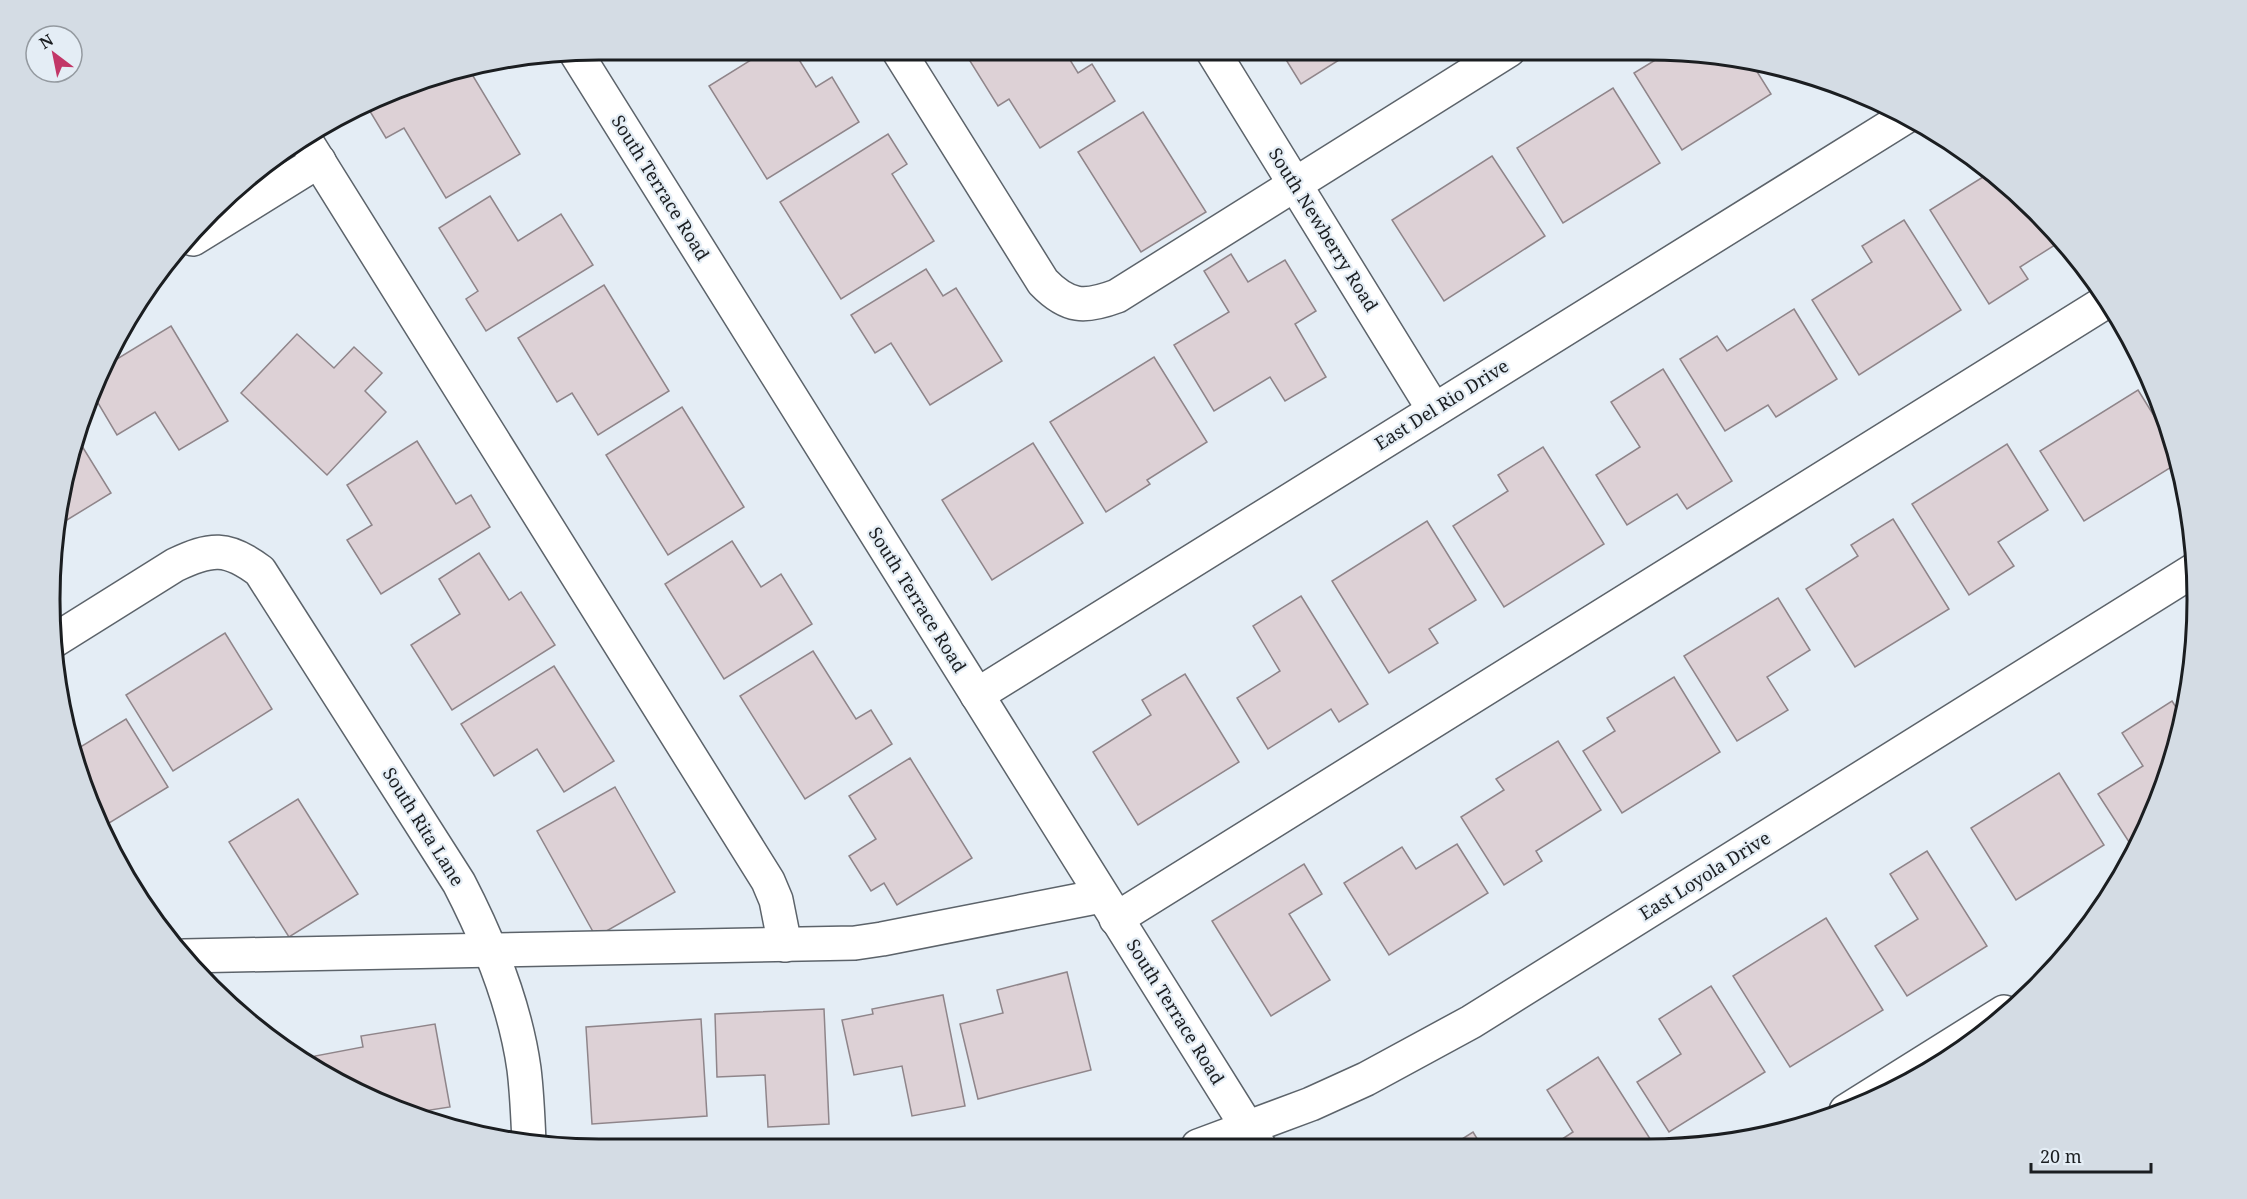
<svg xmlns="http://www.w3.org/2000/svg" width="2247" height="1199" viewBox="0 0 2247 1199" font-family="'Noto Serif',serif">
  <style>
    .building { fill: #ddd1d6; stroke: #8f858a; stroke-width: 1.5 }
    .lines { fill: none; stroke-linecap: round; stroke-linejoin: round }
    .minor-casing { stroke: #5c636a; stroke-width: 36 }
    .minor { stroke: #fff; stroke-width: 33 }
    .labels { text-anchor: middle; stroke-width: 4.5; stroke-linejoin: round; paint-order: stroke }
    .street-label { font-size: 18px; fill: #1b1e21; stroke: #e4edf5 }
    .rim { fill: none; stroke: #1b1e21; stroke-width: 3 }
  </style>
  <rect width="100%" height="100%" fill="#e4edf5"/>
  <g class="building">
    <polygon points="767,50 793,50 816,87 832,77 859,122 767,179 709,86"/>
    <polygon points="969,50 1064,50 1078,73 1092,64 1115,101 1040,148 1009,99 998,106 965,53"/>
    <polygon points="1280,50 1355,50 1301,84"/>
    <polygon points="1670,51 1683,51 1751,62 1771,94 1682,150 1634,73"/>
    <polygon points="470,71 520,154 446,198 404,128 386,138 368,108 422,79"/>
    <polygon points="1613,88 1660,163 1563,223 1517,148"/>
    <polygon points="1143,112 1206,212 1141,252 1078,152"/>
    <polygon points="888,134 907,164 892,174 934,241 841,299 780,202"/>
    <polygon points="1492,156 1545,236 1444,301 1392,220"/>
    <polygon points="1991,172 2063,240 2020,267 2028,279 1989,304 1930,210"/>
    <polygon points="490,196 518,241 561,214 593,265 486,331 466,299 478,291 439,228"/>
    <polygon points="1904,220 1961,310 1859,375 1812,300 1872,262 1862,246"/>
    <polygon points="1231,254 1248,282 1285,260 1316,311 1295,324 1326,377 1285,401 1270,377 1214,411 1174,345 1229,312 1204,271"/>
    <polygon points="926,269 943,296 956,288 1002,361 930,405 891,343 875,353 851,315"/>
    <polygon points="604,285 669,391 598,435 572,393 557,402 518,338"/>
    <polygon points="1794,309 1837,379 1776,417 1768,405 1725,431 1680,359 1717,336 1727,351"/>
    <polygon points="171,326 228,421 179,450 155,412 117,435 95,398 112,362"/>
    <polygon points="297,334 334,368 354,347 382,373 365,391 386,412 327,475 241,393"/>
    <polygon points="1154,357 1207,442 1147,480 1150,484 1106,512 1050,422"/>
    <polygon points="1663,369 1732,481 1687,509 1677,494 1627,525 1596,475 1640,447 1611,402"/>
    <polygon points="2138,390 2174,448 2178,463 2084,521 2040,451"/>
    <polygon points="682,407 744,507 668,555 606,455"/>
    <polygon points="77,438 111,493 62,523 68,457"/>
    <polygon points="417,441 456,504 471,495 490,527 381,594 347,540 372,525 347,485"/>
    <polygon points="1033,443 1083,523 992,580 942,500"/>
    <polygon points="2007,444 2048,510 1998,542 2014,566 1969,595 1912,504"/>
    <polygon points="1543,447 1604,544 1504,607 1453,526 1508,491 1498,475"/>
    <polygon points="1893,519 1949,609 1855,667 1806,589 1858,556 1851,545"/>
    <polygon points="1427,521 1476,600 1429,629 1438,643 1389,673 1332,581"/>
    <polygon points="732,541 761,587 781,574 812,624 724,679 665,584"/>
    <polygon points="479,553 509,600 521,592 555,645 452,710 411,645 460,614 439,579"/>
    <polygon points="1301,596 1368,704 1339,722 1331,709 1268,749 1237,698 1280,671 1253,626"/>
    <polygon points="1778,598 1810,650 1767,677 1788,710 1737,741 1684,656"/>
    <polygon points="225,633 272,709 173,771 126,695"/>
    <polygon points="813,651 856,719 871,710 892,744 805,799 740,696"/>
    <polygon points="554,666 614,761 564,792 537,749 494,776 461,724"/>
    <polygon points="1185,674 1239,762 1138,825 1093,752 1151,715 1142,700"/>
    <polygon points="1674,677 1720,752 1622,813 1583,751 1615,731 1607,718"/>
    <polygon points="2172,701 2183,718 2179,742 2143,838 2131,845 2098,794 2143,766 2122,733"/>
    <polygon points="126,719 168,787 101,828 92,810 77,749"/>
    <polygon points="1558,741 1601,810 1536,851 1542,861 1504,885 1461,817 1504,790 1496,779"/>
    <polygon points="910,758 972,858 897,905 884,883 871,891 849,856 876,839 849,796"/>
    <polygon points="2059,773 2104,845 2016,900 1971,828"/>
    <polygon points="615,787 675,892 596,937 537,831"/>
    <polygon points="298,799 358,894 289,937 229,842"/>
    <polygon points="1457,844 1488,893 1389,955 1344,883 1402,847 1416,869"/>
    <polygon points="1927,851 1987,946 1907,996 1875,946 1918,919 1890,874"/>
    <polygon points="1304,864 1322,894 1289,914 1330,980 1271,1016 1212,921"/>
    <polygon points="1826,918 1883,1010 1790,1067 1733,976"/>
    <polygon points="1067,972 1091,1070 978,1099 960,1024 1003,1013 997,990"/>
    <polygon points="1711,986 1765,1072 1669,1132 1637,1082 1681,1054 1659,1019"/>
    <polygon points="943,995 965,1106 912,1116 902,1066 854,1075 842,1020 873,1014 872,1009"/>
    <polygon points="824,1009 829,1124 768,1127 765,1075 717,1077 715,1014"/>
    <polygon points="701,1019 707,1116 592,1124 586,1027"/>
    <polygon points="435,1024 450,1107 411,1113 356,1093 316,1064 315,1056 363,1047 361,1036"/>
    <polygon points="1598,1057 1654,1145 1553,1145 1573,1132 1547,1090"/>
    <polygon points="1473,1132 1481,1145 1451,1146"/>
  </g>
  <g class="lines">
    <g class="minor-casing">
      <g id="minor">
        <path d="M898,50L1043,282C1068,308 1085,308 1117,296L1509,50"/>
        <polyline points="1212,50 1434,410"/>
        <polyline points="576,53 1259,1146"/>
        <polyline points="306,141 768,881 776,900 785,945"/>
        <polyline points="193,239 319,161"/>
        <path d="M52,642L175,565C211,548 227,546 260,571L459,883C489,941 515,1004 524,1069C527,1093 528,1118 529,1143"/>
        <polyline points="977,695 1907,116"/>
        <polyline points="1116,919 2107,301"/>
        <polyline points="184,956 855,943 882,939 1101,896"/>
        <polyline points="1846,1111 2004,1012"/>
        <polyline points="1198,1146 1311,1104 1366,1079 1471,1022 2194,570"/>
      </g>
    </g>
    <use href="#minor" class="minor"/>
  </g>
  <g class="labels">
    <g class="street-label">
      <text transform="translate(660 188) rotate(58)" y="6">South Terrace Road</text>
      <text transform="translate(1323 230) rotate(58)" y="6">South Newberry Road</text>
      <text transform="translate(1442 405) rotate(-32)" y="6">East Del Rio Drive</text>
      <text transform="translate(917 600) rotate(58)" y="6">South Terrace Road</text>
      <text transform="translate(423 827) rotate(58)" y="6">South Rita Lane</text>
      <text transform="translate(1705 876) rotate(-32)" y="6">East Loyola Drive</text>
      <text transform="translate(1175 1012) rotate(58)" y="6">South Terrace Road</text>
    </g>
  </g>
  <path d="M0 0H2247V1199H0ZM599 60H1648A539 539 0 0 1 2187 599V600A539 539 0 0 1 1648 1139H599A539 539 0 0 1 60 600V599A539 539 0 0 1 599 60Z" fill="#d4dce4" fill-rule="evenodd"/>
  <path class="rim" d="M599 60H1648A539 539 0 0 1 2187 599V600A539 539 0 0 1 1648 1139H599A539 539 0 0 1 60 600V599A539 539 0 0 1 599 60Z"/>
  <g transform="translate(54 54) rotate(328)"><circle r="28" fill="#e4edf5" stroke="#949aa0" stroke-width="1.5"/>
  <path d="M0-4.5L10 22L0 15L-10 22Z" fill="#c23667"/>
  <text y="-9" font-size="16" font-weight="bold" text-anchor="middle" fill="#1b1e21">N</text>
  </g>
  <path d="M2031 1163v9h120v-9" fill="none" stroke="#1b1e21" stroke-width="3"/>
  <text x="2040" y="1163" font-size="18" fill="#1b1e21" stroke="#e4edf5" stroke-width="4.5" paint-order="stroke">20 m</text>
</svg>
